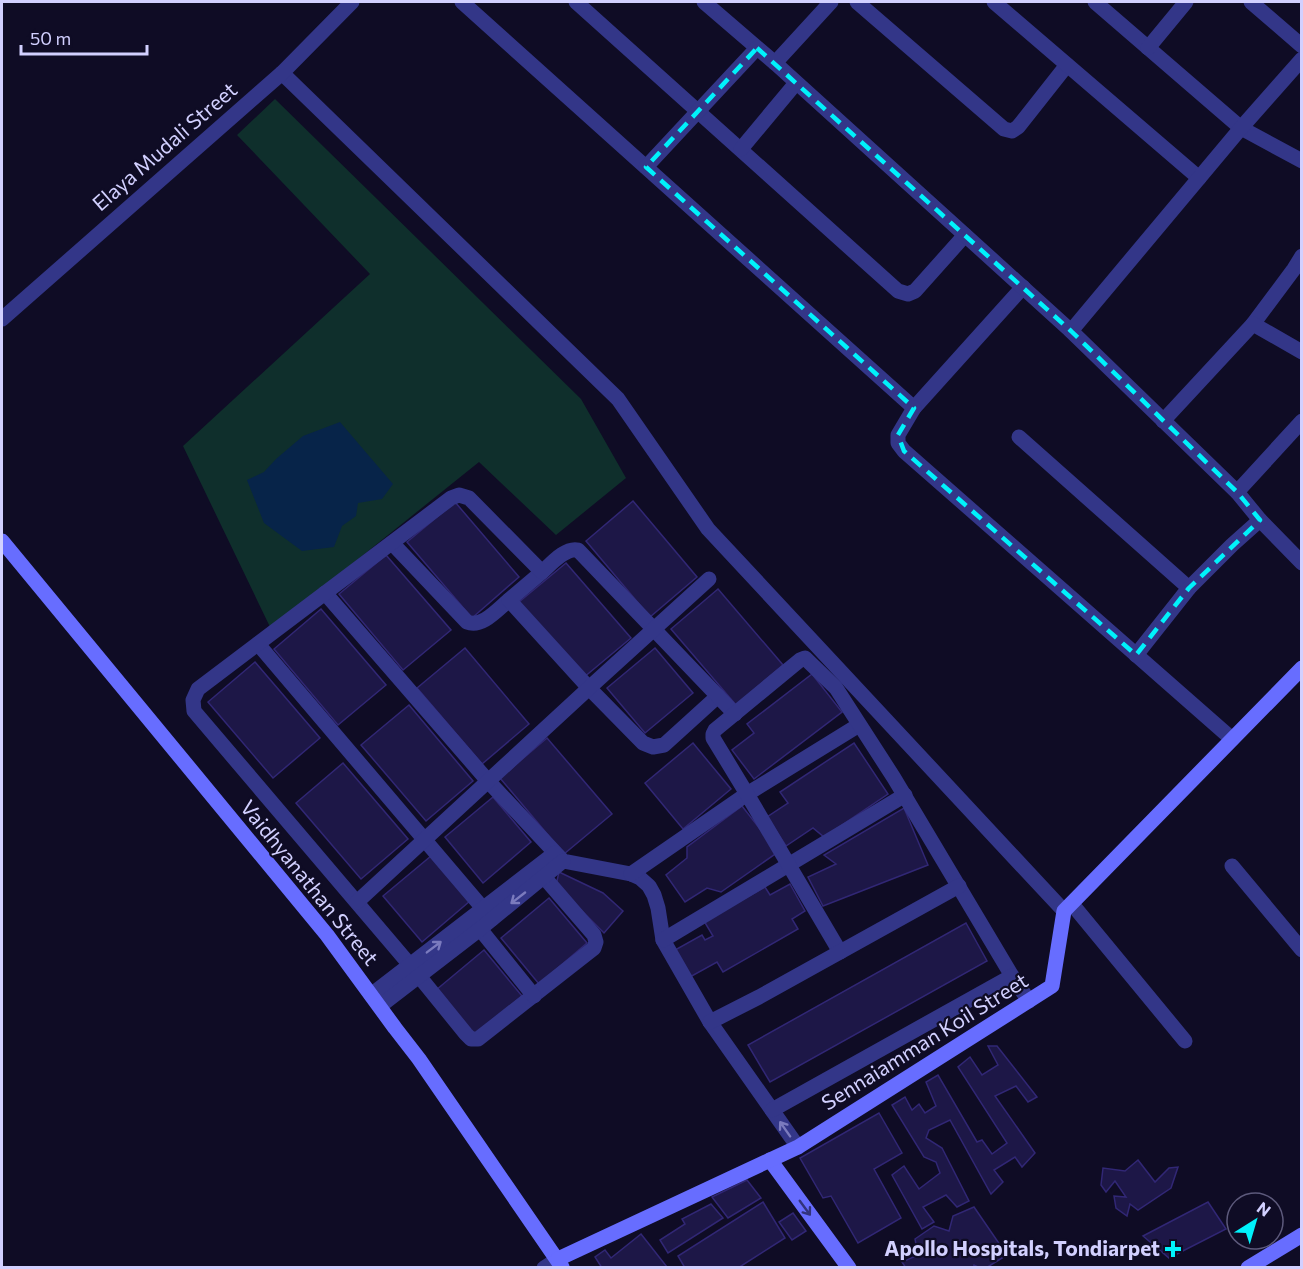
<svg xmlns="http://www.w3.org/2000/svg" width="1303" height="1269" viewBox="0 0 1303 1269" font-family="Commissioner,sans-serif">
  <style>
    .green { fill: #0f2f2c }
    .water { fill: #072449 }
    .building { fill: #1d1747; stroke: #312775; stroke-width: 1.5 }
    .lines { fill: none; stroke-linecap: round; stroke-linejoin: round }
    .street { stroke: #333688; stroke-width: 15 }
    .secondary { stroke: #676dff; stroke-width: 15 }
    .oneway { stroke: #7b7bbe }
    .oneway2 { stroke: #32337c }
    .marked { fill: none; stroke: #00f2fb; stroke-width: 4.5; stroke-dasharray: 12 8; stroke-linejoin: round }
    .poi-dot { fill: #00f2fb; stroke: #0f0c25; stroke-width: 2 }
    .labels { text-anchor: middle; stroke-width: 4.5; stroke-linejoin: round; paint-order: stroke }
    .street-label { font-size: 21px; fill: #d2d0ff; stroke: #0f0c25 }
    .poi-label { font-size: 21px; font-weight: bold; fill: #d2d0ff; stroke: #0f0c25; text-anchor: end }
  </style>
  <rect width="100%" height="100%" fill="#0f0c25"/>
  <polygon class="green" points="275,99 581,399 626,478 556,535 479,462 271,629 183,446 370,274 237,135"/>
  <polygon class="water" points="340,422 393,484 382,499 358,503 356,516 342,526 334,547 302,551 264,523 247,480 264,472 276,459 303,436"/>
  <g class="building">
    <polygon points="633,501 697,577 650,617 586,541"/>
    <polygon points="455,502 519,577 472,618 407,542"/>
    <polygon points="386,555 451,630 403,670 339,594"/>
    <polygon points="566,563 631,638 583,678 519,602"/>
    <polygon points="718,589 783,665 736,705 671,629"/>
    <polygon points="321,609 386,685 338,725 274,649"/>
    <polygon points="465,648 529,724 482,764 417,688"/>
    <polygon points="655,648 693,693 645,733 607,688"/>
    <polygon points="255,662 320,738 273,778 208,702"/>
    <polygon points="812,674 842,712 754,779 732,750 754,733 747,724"/>
    <polygon points="409,705 473,781 426,821 361,745"/>
    <polygon points="547,738 612,814 564,854 500,778"/>
    <polygon points="693,743 731,789 683,829 645,783"/>
    <polygon points="854,743 888,794 824,837 813,828 786,846 767,817 788,803 780,792"/>
    <polygon points="343,763 408,839 361,879 296,803"/>
    <polygon points="493,797 531,842 483,883 445,837"/>
    <polygon points="742,806 778,852 721,892 707,888 685,902 666,875 687,858 687,847"/>
    <polygon points="904,808 928,865 823,906 808,877 836,864 824,855"/>
    <polygon points="431,856 470,901 422,942 383,896"/>
    <polygon points="559,872 603,893 623,911 604,933 556,885"/>
    <polygon points="790,884 805,911 792,919 798,929 723,972 717,962 690,977 675,950 702,935 705,940 713,936 704,921 765,887 770,895"/>
    <polygon points="549,898 587,943 539,984 501,938"/>
    <polygon points="966,923 987,961 770,1082 748,1045"/>
    <polygon points="484,950 522,996 474,1036 436,990"/>
    <polygon points="988,1046 997,1046 1037,1097 1028,1102 1016,1086 995,1096 1035,1153 1022,1167 1015,1157 994,1170 1003,1182 991,1194 950,1120 929,1130 926,1138 942,1148 969,1201 957,1207 946,1195 923,1207 934,1222 922,1229 892,1175 904,1166 919,1189 940,1173 936,1162 924,1157 892,1105 905,1097 912,1110 919,1104 925,1113 936,1106 926,1082 938,1075 977,1142 982,1140 992,1154 1007,1143 958,1067 970,1057 982,1075 998,1065"/>
    <polygon points="879,1113 902,1153 874,1169 901,1218 858,1243 831,1196 823,1198 800,1158"/>
    <polygon points="1138,1160 1155,1182 1169,1168 1178,1167 1171,1188 1138,1210 1130,1204 1127,1216 1116,1208 1114,1196 1126,1197 1115,1181 1106,1192 1101,1185 1103,1168 1125,1171"/>
    <polygon points="747,1180 761,1198 728,1218 712,1197"/>
    <polygon points="763,1202 785,1238 738,1268 685,1268 678,1256"/>
    <polygon points="1208,1202 1226,1229 1169,1258 1143,1236"/>
    <polygon points="711,1204 723,1218 668,1253 660,1240 685,1224 682,1219"/>
    <polygon points="974,1207 1007,1255 986,1268 980,1268 974,1265 973,1268 906,1268 902,1262 918,1255 915,1239 934,1226 949,1231 953,1216"/>
    <polygon points="793,1213 806,1231 792,1240 779,1222"/>
    <polygon points="641,1234 667,1267 602,1268 595,1257 605,1250 611,1258"/>
  </g>
  <g class="lines">
    <g class="street">
      <polyline points="462,2 914,408 1023,287"/>
      <polyline points="576,2 898,291 908,294 915,291 965,235"/>
      <polyline points="704,2 775,63 1071,331 1237,492 1260,520 1302,563"/>
      <polyline points="857,2 1004,129 1012,131 1018,127 1067,65"/>
      <polyline points="994,2 1199,178"/>
      <polyline points="1095,2 1241,128 1302,161"/>
      <polyline points="1251,2 1302,46"/>
      <polyline points="1148,48 1186,2"/>
      <polyline points="775,63 831,2"/>
      <polyline points="282,73 618,399 708,529 1064,911"/>
      <polyline points="741,149 796,83"/>
      <polyline points="646,167 757,48"/>
      <polyline points="2,319 282,73 352,2"/>
      <polyline points="1253,324 1294,269 1302,256"/>
      <polyline points="1071,331 1241,128 1302,59"/>
      <polyline points="914,408 898,435 898,443 904,451 1232,739"/>
      <polyline points="1163,421 1253,324 1302,352"/>
      <polyline points="1019,437 1189,588"/>
      <polyline points="1237,492 1302,421"/>
      <path d="M392,543L467,622C482,628 497,610 509,600"/>
      <polyline points="542,572 509,600 589,688 643,743 653,747 664,745 718,696"/>
      <polyline points="325,593 488,781 563,861 631,874 640,878 649,886 654,895 658,908 663,940 710,1022 798,1147"/>
      <polyline points="258,644 492,919"/>
      <polyline points="1136,655 1189,588 1232,545 1260,520"/>
      <polyline points="1232,866 1302,950"/>
      <polyline points="631,874 747,794 859,725"/>
      <path d="M544,877L594,935L596,942L594,948L478,1039H471L466,1034L410,965L194,711L193,700L198,689L451,498L459,495L469,498L542,572C551,564 565,547 578,550L735,714"/>
      <polyline points="357,902 589,688 709,579"/>
      <polyline points="1072,904 1185,1041"/>
      <polyline points="480,929 534,996"/>
      <polyline points="663,940 905,795"/>
      <polyline points="840,952 747,794 713,738 713,734 715,730 800,660 805,658 836,688 894,778 1012,976 1029,1001"/>
      <polyline points="371,995 555,853"/>
      <polyline points="380,1006 480,929 563,861"/>
      <polyline points="710,1022 759,997 959,886"/>
      <polyline points="772,1110 1012,976"/>
      <polyline points="544,1268 558,1259"/>
    </g>
    <g class="secondary">
      <polyline points="2,541 327,935 395,1028 419,1059 562,1267"/>
      <polyline points="770,1160 849,1268"/>
      <polyline points="558,1259 798,1147 1052,986 1064,911 1302,668"/>
      <polyline points="1248,1268 1302,1235"/>
    </g>
  </g>
  <defs><path id="oneway-shaft" d="M-6 0H5M1.5-3L5.5 0L1.5 3" fill="none" stroke-width="1.6" stroke-linecap="round" stroke-linejoin="round" transform="scale(1.5)"/></defs>
  <g class="oneway">
    <use href="#oneway-shaft" transform="translate(518 898) rotate(142)"/>
    <use href="#oneway-shaft" transform="translate(434 947) rotate(-37)"/>
    <use href="#oneway-shaft" transform="translate(785 1129) rotate(-125)"/>
  </g>
  <use class="oneway2" href="#oneway-shaft" transform="translate(805 1208) rotate(54)"/>
  <path class="marked" d="M757,48L1071,331L1237,492L1260,520L1189,588L1136,655L904,451L898,435L914,408L646,167Z"/>
  <path class="poi-dot" d="M1170 1240h6v6h6v6h-6v6h-6v-6h-6v-6h6z"/>
  <g class="labels">
    <g class="street-label">
      <text transform="translate(165 147) rotate(-41)" y="7">Elaya Mudali Street</text>
      <text transform="translate(309 883) rotate(51)" y="7">Vaidhyanathan Street</text>
      <text transform="translate(925 1042) rotate(-32)" y="7">Sennaiamman Koil Street</text>
    </g>
    <g class="poi-label">
      <text x="1160" y="1256">Apollo Hospitals, Tondiarpet</text>
    </g>
  </g>
  <rect width="1303" height="1269" fill="none" stroke="#d2d0ff" stroke-width="6"/>
  <g transform="translate(1255 1221) rotate(37)"><circle r="28" fill="#0f0c25" stroke="#5d5a7c" stroke-width="1.5"/>
  <path d="M0-4.5L10 22L0 15L-10 22Z" fill="#00f2fb"/>
  <text y="-9" font-size="16" font-weight="bold" text-anchor="middle" fill="#d2d0ff">N</text>
  </g>
  <path d="M21 45v9h126v-9" fill="none" stroke="#d2d0ff" stroke-width="3"/>
  <text x="30" y="45" font-size="18" fill="#d2d0ff" stroke="#0f0c25" stroke-width="4.5" paint-order="stroke">50 m</text>
</svg>
